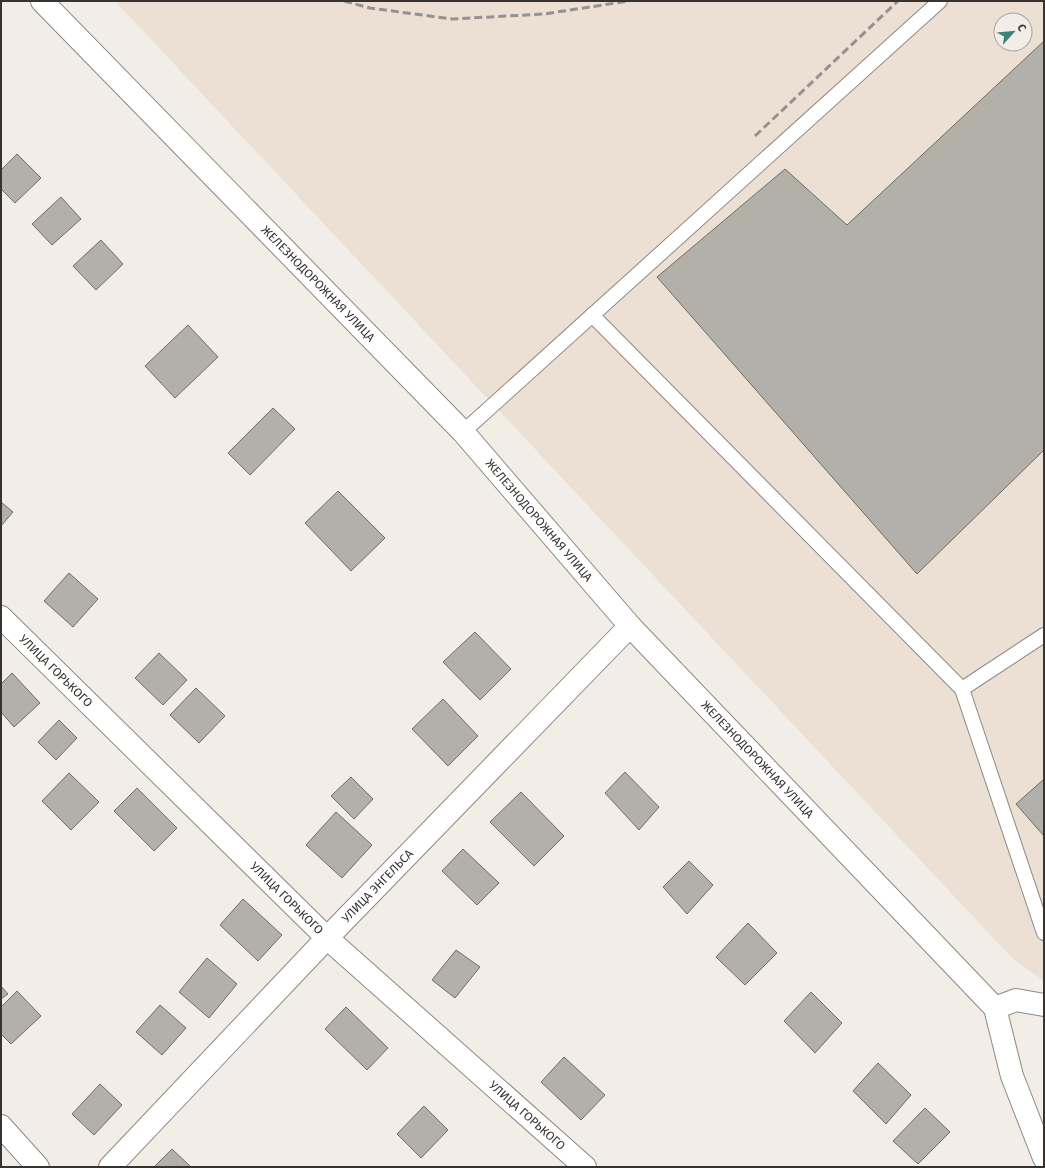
<svg xmlns="http://www.w3.org/2000/svg" width="1045" height="1168" viewBox="0 0 1045 1168" font-family="'Fira Sans',sans-serif">
  <style>
    .built { fill: #ece0d5; fill-rule: evenodd }
    .building { fill: #b2b0a8; stroke: #6f6d66 }
    .lines { fill: none; stroke-linecap: round; stroke-linejoin: round }
    .service-casing { stroke: #8e8983; stroke-width: 16 }
    .minor-casing { stroke: #8e8983; stroke-width: 24 }
    .tertiary-casing { stroke: #8e8983; stroke-width: 24 }
    .secondary-casing { stroke: #8e8983; stroke-width: 24 }
    .service { stroke: #fff; stroke-width: 14 }
    .minor { stroke: #fff; stroke-width: 22 }
    .tertiary { stroke: #fff; stroke-width: 22 }
    .secondary { stroke: #fff; stroke-width: 22 }
    .rail { stroke: #96918d; stroke-width: 3; stroke-dasharray: 8 4; stroke-linecap: butt }
    .labels { text-anchor: middle; stroke-width: 3; stroke-linejoin: round; paint-order: stroke }
    .street-label { font-size: 12px; fill: #363331; stroke: #f3ede7 }
  </style>
  <rect width="100%" height="100%" fill="#f3ede7"/>
  <path class="built" d="M115,1H1044V981L1012,958ZM1001,20H1025V44H1001Z"/>
  <g class="building">
    <polygon points="1044,41 1044,450 917,574 657,277 785,169 847,225"/>
    <polygon points="17,154 41,178 15,203 1,189 1,170"/>
    <polygon points="61,197 81,219 52,245 32,224"/>
    <polygon points="101,240 123,264 96,290 73,266"/>
    <polygon points="188,325 218,357 175,398 145,366"/>
    <polygon points="273,408 295,429 250,475 228,453"/>
    <polygon points="338,491 385,538 351,571 305,523"/>
    <polygon points="1,502 13,512 1,526"/>
    <polygon points="69,573 98,599 73,627 44,601"/>
    <polygon points="475,632 511,669 480,700 443,662"/>
    <polygon points="159,653 187,680 163,705 135,678"/>
    <polygon points="12,673 40,703 14,727 1,712 1,684"/>
    <polygon points="196,688 225,716 199,743 170,715"/>
    <polygon points="443,699 478,736 448,766 412,729"/>
    <polygon points="59,720 77,738 56,760 38,742"/>
    <polygon points="625,772 659,807 639,830 605,793"/>
    <polygon points="69,773 99,802 71,830 42,801"/>
    <polygon points="351,777 373,799 354,819 331,796"/>
    <polygon points="1044,779 1044,836 1016,804"/>
    <polygon points="137,788 177,828 154,851 114,811"/>
    <polygon points="521,792 564,836 534,866 490,822"/>
    <polygon points="336,812 372,845 342,878 306,845"/>
    <polygon points="463,849 499,883 477,905 442,871"/>
    <polygon points="689,861 713,885 687,914 663,887"/>
    <polygon points="243,899 282,935 258,961 220,925"/>
    <polygon points="748,923 777,953 745,985 716,957"/>
    <polygon points="456,950 480,967 455,998 432,980"/>
    <polygon points="207,958 237,984 209,1018 179,992"/>
    <polygon points="1,986 8,994 1,999"/>
    <polygon points="17,991 41,1016 11,1044 1,1034 1,1007"/>
    <polygon points="811,992 842,1023 815,1053 784,1021"/>
    <polygon points="160,1005 186,1028 162,1055 136,1032"/>
    <polygon points="346,1007 388,1048 367,1070 325,1029"/>
    <polygon points="564,1057 605,1095 581,1120 541,1082"/>
    <polygon points="878,1063 911,1095 886,1124 853,1091"/>
    <polygon points="100,1084 122,1105 94,1135 72,1114"/>
    <polygon points="424,1106 448,1130 421,1158 397,1134"/>
    <polygon points="925,1108 950,1132 918,1164 893,1141"/>
    <polygon points="172,1149 191,1167 154,1167"/>
  </g>
  <g class="lines">
    <g class="service-casing">
      <g id="service">
        <polyline points="592,315 962,689 1044,933"/>
        <polyline points="463,432 940,1"/>
        <polyline points="962,689 1044,635"/>
      </g>
    </g>
    <g class="minor-casing">
      <g id="minor">
        <path id="s1" d="M1,617L327,938L585,1167"/>
        <polyline points="1,1126 38,1167"/>
        <path id="s2" d="M110,1167L327,938L630,626"/>
      </g>
    </g>
    <g class="tertiary-casing">
      <polyline id="tertiary" points="995,1008 1016,1000 1044,1005"/>
    </g>
    <g class="secondary-casing">
      <g id="secondary">
        <path id="s3" d="M42,1L463,432L630,626L995,1008L1012,1076L1044,1158"/>
      </g>
    </g>
    <use href="#service" class="service"/>
    <use href="#minor" class="minor"/>
    <use href="#tertiary" class="tertiary"/>
    <use href="#secondary" class="secondary"/>
    <g class="rail">
      <polyline points="344,1 370,8 452,19 544,14 629,1"/>
      <polyline points="755,136 898,1"/>
    </g>
  </g>
  <g class="labels">
    <g class="street-label">
      <text dy="4" stroke="none"><textPath href="#s3" startOffset="395">ЖЕЛЕЗНОДОРОЖНАЯ УЛИЦА</textPath></text>
      <text dy="4" stroke="none"><textPath href="#s3" startOffset="719">ЖЕЛЕЗНОДОРОЖНАЯ УЛИЦА</textPath></text>
      <text dy="4" stroke="none"><textPath href="#s1" startOffset="77">УЛИЦА ГОРЬКОГО</textPath></text>
      <text dy="4" stroke="none"><textPath href="#s3" startOffset="1043">ЖЕЛЕЗНОДОРОЖНАЯ УЛИЦА</textPath></text>
      <text dy="4" stroke="none"><textPath href="#s2" startOffset="388">УЛИЦА ЭНГЕЛЬСА</textPath></text>
      <text dy="4" stroke="none"><textPath href="#s1" startOffset="401">УЛИЦА ГОРЬКОГО</textPath></text>
      <text dy="4" stroke="none"><textPath href="#s1" startOffset="725">УЛИЦА ГОРЬКОГО</textPath></text>
    </g>
  </g>
  <rect width="1045" height="1168" fill="none" stroke="#363331" stroke-width="4"/>
  <g transform="translate(1013 32) rotate(63)"><circle r="19" fill="#f3ede7" stroke="#a7a39e"/>
  <path d="M0-3L7 15L0 10L-7 15Z" fill="#3d837a"/>
  <text y="-6" font-size="11" font-weight="bold" text-anchor="middle" fill="#363331">С</text>
  </g>
</svg>
